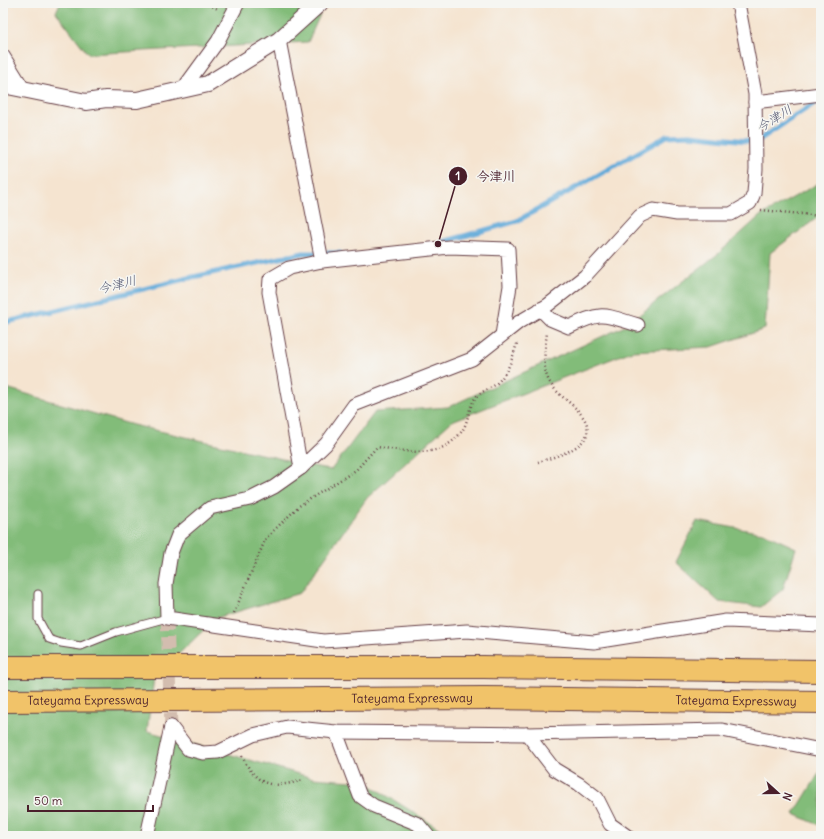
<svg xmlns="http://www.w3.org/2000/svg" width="824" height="839" viewBox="0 0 824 839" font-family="Delius,'Klee One',sans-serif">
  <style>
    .forest { fill: #82bc79; stroke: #666e52 }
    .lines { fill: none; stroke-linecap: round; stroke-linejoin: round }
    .stream { stroke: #62aad9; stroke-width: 5 }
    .minor-tunnel { stroke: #d3bdaf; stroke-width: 13; stroke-dasharray: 13 6; stroke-linecap: butt }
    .service-casing { stroke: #643d44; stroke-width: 9 }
    .minor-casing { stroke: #643d44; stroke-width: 15 }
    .tertiary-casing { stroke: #643d44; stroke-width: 18 }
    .motorway-casing { stroke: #643d44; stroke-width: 24 }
    .path { stroke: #643d44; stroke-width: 2.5; stroke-dasharray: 1 3; stroke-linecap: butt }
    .service { stroke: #fff; stroke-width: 7 }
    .minor { stroke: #fff; stroke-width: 13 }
    .tertiary { stroke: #fff; stroke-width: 16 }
    .motorway { stroke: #f1c369; stroke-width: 22 }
    .labels { text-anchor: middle; stroke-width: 3; stroke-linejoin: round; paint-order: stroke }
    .street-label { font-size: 12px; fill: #4a1f2b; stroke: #f6f6f2 }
    .water-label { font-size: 13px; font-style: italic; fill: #545771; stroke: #f6f6f2 }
    .leader { fill: none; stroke: #4a1f2b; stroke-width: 1.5 }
    .callout-dot { fill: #4a1f2b; stroke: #f6f6f2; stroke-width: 1.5 }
    .mark-label { font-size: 12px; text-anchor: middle; font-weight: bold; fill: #fff }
    .callout-label { font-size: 13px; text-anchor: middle; font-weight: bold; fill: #4a1f2b; stroke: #f6f6f2; stroke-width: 3; stroke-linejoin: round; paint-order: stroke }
  </style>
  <rect width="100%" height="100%" fill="#f6f6f2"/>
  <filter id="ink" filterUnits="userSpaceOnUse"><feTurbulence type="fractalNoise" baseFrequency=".025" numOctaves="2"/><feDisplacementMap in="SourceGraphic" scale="8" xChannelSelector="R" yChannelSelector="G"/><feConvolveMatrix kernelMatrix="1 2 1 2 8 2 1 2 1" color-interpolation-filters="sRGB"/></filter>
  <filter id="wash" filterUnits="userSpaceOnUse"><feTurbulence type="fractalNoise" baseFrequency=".012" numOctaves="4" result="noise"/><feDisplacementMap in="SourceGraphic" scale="16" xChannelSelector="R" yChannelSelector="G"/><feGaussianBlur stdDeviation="0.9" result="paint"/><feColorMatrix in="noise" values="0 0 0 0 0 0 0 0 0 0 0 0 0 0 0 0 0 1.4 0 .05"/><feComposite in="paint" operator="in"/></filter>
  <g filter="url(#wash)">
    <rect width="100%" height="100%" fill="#f5e4d0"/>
    <g class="forest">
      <polygon points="60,3 325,3 308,42 88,54 56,12"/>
      <polygon points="821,182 821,215 770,253 765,329 711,347 632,351 452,421 367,498 300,593 216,618 154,678 147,731 313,778 365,782 451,836 3,836 3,387 133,425 331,470 375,412 448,407 625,326 719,253 760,216"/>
      <polygon points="697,521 763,533 796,548 783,589 761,607 719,602 676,562"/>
      <polygon points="821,770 821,826 794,814"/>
    </g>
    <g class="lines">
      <g class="stream">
        <polyline points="443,242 517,221 667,136 690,135 756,142 815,103 821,101"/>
        <polyline points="3,323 193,277 303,253 340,253"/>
      </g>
    </g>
  </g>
  <g filter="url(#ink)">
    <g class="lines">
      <polyline class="minor-tunnel" points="167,618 171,727"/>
      <g class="service-casing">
        <polyline id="service" points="38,594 38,619 49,639 61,643 81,646 116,632 167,618"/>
      </g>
      <g class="minor-casing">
        <g id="minor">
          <polyline points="738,3 755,94 756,169 754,193 750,203 731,214 677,214 653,210 640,216 585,276 548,305 519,322 472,359 354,405 326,444 301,468 274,487 250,499 210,508 178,535 171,553 166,584 167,618 323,641 467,631 594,642 726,621 821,625"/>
          <polyline points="279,40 322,261"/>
          <polyline points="3,56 24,90"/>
          <polyline points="183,89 218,41 238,3"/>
          <polyline points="755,102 821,94"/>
          <path d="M540,309L550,319L569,327C603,310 604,315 638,325"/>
          <polyline points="301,468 269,292 270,279 289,268 322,261 449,247 508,249 510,286 502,335"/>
          <polyline points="171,727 188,749 203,753 218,752 253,735 287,727 336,732 527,734 722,730 821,750"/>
          <polyline points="336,732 360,796 374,806 418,824 428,836"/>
          <polyline points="527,734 554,769 579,784 597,798 610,824 627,836"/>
          <polyline points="147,836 171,727"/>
        </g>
      </g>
      <g class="tertiary-casing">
        <polyline id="tertiary" points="3,85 86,102 106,99 137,100 208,84 279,40 320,3"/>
      </g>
      <g class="motorway-casing">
        <g id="motorway">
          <polyline points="3,667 483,667 821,671"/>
          <path id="s1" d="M3,701L484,698L821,702"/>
        </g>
      </g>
      <g class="path">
        <polyline points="205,3 218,9"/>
        <polyline points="761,210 821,216"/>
        <path d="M538,462C557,456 602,445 583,417C575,404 559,397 551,384C541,371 545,348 547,333"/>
        <path d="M234,613L266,538L299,506L356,470L377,447C408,451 440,461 462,431C469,421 468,407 476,397C481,391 491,389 497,383C508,373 513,357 517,343"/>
        <path d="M242,756C257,787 272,789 303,780"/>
      </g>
      <use href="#service" class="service"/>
      <use href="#minor" class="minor"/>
      <use href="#tertiary" class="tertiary"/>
      <use href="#motorway" class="motorway"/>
    </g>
  </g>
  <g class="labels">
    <g class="street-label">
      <text dy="4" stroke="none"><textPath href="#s1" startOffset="409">Tateyama Expressway</textPath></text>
      <text dy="4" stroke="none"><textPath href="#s1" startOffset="85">Tateyama Expressway</textPath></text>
      <text dy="4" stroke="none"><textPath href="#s1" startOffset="733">Tateyama Expressway</textPath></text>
    </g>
    <g class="water-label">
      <text transform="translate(774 118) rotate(-32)" y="5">今津川</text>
      <text transform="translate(117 284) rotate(-14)" y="5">今津川</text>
    </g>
  </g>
  <path class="leader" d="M438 244L458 176"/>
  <g class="callout-dot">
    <circle cx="438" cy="244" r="4"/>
    <circle cx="458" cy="176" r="10"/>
  </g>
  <g class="mark-label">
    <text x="458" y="180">1</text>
  </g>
  <g class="callout-label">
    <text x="496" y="181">今津川</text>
  </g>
  <rect width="824" height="839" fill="none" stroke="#f6f6f2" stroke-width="16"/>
  <g transform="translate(778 793) rotate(111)" stroke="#f6f6f2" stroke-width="3" paint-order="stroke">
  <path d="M0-3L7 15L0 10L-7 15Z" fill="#4a1f2b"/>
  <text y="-6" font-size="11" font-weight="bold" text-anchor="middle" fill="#4a1f2b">N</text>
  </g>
  <path d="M28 805v6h125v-6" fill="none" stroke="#4a1f2b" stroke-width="2"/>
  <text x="34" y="805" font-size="12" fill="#4a1f2b" stroke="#f6f6f2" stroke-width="3" paint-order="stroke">50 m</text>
</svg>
